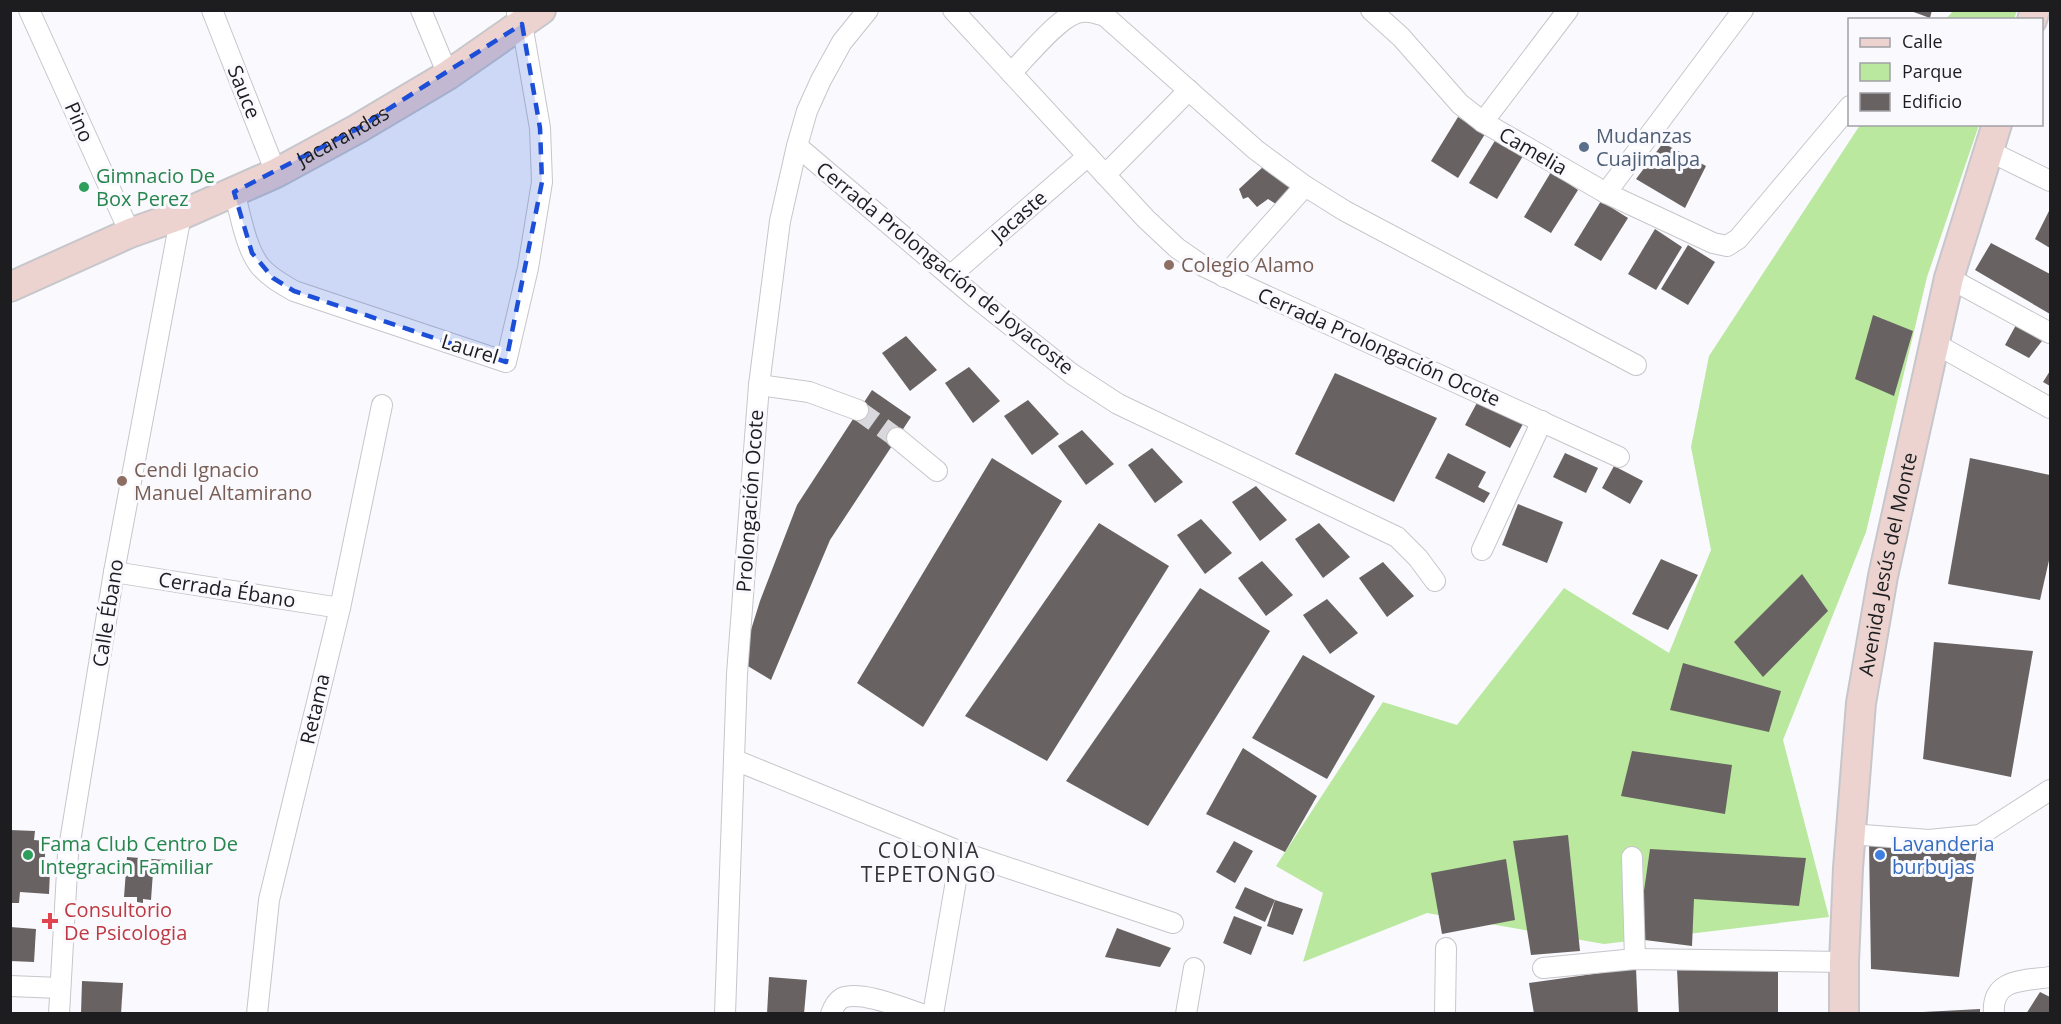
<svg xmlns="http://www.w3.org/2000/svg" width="2061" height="1024" viewBox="0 0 2061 1024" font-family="'Open Sans',sans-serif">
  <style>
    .green { fill: #bae89f }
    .building { fill: #686362 }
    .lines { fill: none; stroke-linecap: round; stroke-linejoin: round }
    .street-tunnel { stroke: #d8d8dd; stroke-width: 20; stroke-dasharray: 20 10; stroke-linecap: butt }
    .street-casing { stroke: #c6c6cb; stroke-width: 22 }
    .secondary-casing { stroke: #c6c6cb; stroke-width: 32 }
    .street { stroke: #fff; stroke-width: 20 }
    .secondary { stroke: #ecd3d0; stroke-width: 28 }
    .marked { fill: #1d4ed8; fill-opacity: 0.2; stroke: #1d4ed8; stroke-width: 4.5; stroke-dasharray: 12 8; stroke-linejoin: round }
    .service-dot { fill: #5c6f8a; stroke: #f9f9fe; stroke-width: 2 }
    .leisure-dot { fill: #2e9e5b; stroke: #f9f9fe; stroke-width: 2 }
    .education-dot { fill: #8d6e63; stroke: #f9f9fe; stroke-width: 2 }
    .shop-dot { fill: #3f7fe0; stroke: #f9f9fe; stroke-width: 2 }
    .health-dot { fill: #e0444e; stroke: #f9f9fe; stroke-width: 2 }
    .labels { text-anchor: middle; stroke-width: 6; stroke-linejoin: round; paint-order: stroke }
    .street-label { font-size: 20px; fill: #1d1d1f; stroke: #f9f9fe }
    .service-label { font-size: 20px; fill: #4e5e75; stroke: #f9f9fe; text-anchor: start }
    .leisure-label { font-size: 20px; fill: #27864d; stroke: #f9f9fe; text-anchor: start }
    .education-label { font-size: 20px; fill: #785e54; stroke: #f9f9fe; text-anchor: start }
    .shop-label { font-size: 20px; fill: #366cbe; stroke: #f9f9fe; text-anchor: start }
    .health-label { font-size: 20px; fill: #be3a42; stroke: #f9f9fe; text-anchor: start }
    .neighbourhood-label { font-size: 21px; letter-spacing: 1.5px; fill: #343438; stroke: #f9f9fe }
  </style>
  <rect width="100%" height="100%" fill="#f9f9fe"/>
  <g class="green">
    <polygon points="1954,10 2017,10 2017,11 2014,19 1946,19"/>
    <polygon points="1860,125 1979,125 1927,277 1866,532 1783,740 1829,917 1604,944 1427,913 1303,962 1323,893 1276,866 1383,702 1457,725 1564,588 1669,653 1711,550 1691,447 1709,356"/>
  </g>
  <g class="building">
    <polygon points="1908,10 1932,10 1930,18"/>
    <polygon points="1458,117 1485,134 1458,178 1431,161"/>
    <polygon points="1496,139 1523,156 1497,199 1469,183"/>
    <polygon points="1663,143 1706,166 1685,208 1636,179"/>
    <polygon points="1264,166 1292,189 1276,204 1268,199 1257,207 1248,197 1243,199 1239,189"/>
    <polygon points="1551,172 1578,190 1551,233 1524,217"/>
    <polygon points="1601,201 1628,218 1601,261 1574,245"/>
    <polygon points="2050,209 2050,248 2035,239"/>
    <polygon points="1655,229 1682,247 1656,290 1628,274"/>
    <polygon points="1991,243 2050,274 2050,314 1975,270"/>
    <polygon points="1688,245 1715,262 1688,305 1661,289"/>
    <polygon points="1873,315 1913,331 1894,396 1855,379"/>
    <polygon points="2016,325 2042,341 2029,358 2005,345"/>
    <polygon points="906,336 937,370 910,391 882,353"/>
    <polygon points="969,367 1000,401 973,423 945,383"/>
    <polygon points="2050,371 2050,386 2043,382"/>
    <polygon points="1335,373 1437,418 1394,502 1295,454"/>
    <polygon points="872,390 911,417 830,540 771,680 741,662 760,601 797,505"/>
    <polygon points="1479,399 1524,422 1510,448 1465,425"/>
    <polygon points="1028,400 1059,434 1032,455 1004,416"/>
    <polygon points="1082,430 1114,464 1086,485 1058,446"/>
    <polygon points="1152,448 1183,482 1155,503 1128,465"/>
    <polygon points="1448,453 1486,472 1478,487 1490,493 1484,503 1435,478"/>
    <polygon points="1565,453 1598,468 1586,493 1553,477"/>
    <polygon points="992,458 1062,501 923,727 857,683"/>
    <polygon points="1970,458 2050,475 2050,556 2040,600 1948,584"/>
    <polygon points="1614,466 1643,481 1630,504 1602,488"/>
    <polygon points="1256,486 1287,520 1260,541 1232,502"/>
    <polygon points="1518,504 1563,522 1547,563 1502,545"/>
    <polygon points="1201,519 1232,553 1205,574 1177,535"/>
    <polygon points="1099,523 1169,566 1047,761 965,716"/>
    <polygon points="1319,523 1350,557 1323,578 1295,539"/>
    <polygon points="1661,559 1698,575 1668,630 1632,614"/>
    <polygon points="1262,561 1293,595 1266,616 1238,578"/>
    <polygon points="1383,562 1414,596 1387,617 1359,578"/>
    <polygon points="1802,574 1828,611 1763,677 1734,642"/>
    <polygon points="1200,588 1270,631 1148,826 1066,781"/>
    <polygon points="1327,599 1358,633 1330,654 1303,615"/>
    <polygon points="1934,642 2033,651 2011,777 1923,759"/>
    <polygon points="1303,655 1375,696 1327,779 1252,738"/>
    <polygon points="1683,663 1781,691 1769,732 1670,710"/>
    <polygon points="1243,748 1317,796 1285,852 1206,814"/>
    <polygon points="1632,751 1732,765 1725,814 1621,796"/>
    <polygon points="10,830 35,831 34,840 46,841 44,870 50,870 49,894 20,892 19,903 10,903"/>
    <polygon points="1568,835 1580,951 1531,955 1513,841"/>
    <polygon points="1234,841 1253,851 1235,883 1216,872"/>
    <polygon points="1869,842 1977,849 1959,977 1871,969"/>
    <polygon points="1650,849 1806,858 1799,906 1694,899 1692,946 1637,939"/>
    <polygon points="127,857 166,860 165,873 153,872 151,900 143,899 143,903 137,902 137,897 124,897"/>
    <polygon points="1506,859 1515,920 1442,934 1431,873"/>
    <polygon points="1245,887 1275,900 1265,922 1235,908"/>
    <polygon points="1275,900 1303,909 1293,935 1267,926"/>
    <polygon points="1234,916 1262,927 1251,955 1223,943"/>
    <polygon points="10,927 36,929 34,962 10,961"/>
    <polygon points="1117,928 1171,948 1160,967 1105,957"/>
    <polygon points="1636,968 1638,1014 1534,1014 1529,983"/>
    <polygon points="1677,968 1778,969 1778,1014 1679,1014"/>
    <polygon points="769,977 807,980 804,1014 767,1014"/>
    <polygon points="82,981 123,983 121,1014 81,1014"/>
    <polygon points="2040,992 2050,997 2050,1014 2026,1014"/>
    <polygon points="1980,1009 1980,1014 1923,1014 1923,1012"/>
  </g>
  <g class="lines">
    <polyline class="street-tunnel" points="858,410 897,438"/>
    <g class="street-casing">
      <g id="street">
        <polyline points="29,10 130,233"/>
        <polyline points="212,10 276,173"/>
        <polyline points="421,10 448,75"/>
        <polyline points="953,10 1146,219 1177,248 1203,266 1247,287 1619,457"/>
        <polyline points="1371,10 1401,37 1460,104 1483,122 1606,193 1713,243 1727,246 1738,239 1850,106"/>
        <path d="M1011,73C1026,58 1058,18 1077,13C1087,10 1095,13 1105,16L1256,150L1305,186L1345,211L1636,365"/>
        <polyline points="1483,122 1568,10"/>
        <polyline points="797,146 976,298 1072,374 1118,404 1397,537 1418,558 1435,581"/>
        <polyline points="1989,151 2050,181"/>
        <polyline points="1105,175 1189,90"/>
        <path d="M234,192C241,215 245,247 260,266C269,277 282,284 294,291L506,362L528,268L542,182L540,128L522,24L517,13"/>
        <polyline points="1606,193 1743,10"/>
        <polyline points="950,276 1088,156"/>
        <polyline points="1224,277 1305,186"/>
        <polyline points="1949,278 2050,333"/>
        <polyline points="1934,343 2050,408"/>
        <polyline points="759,385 809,392 858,410"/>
        <polyline points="897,438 937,471"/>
        <polyline points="1482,550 1542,421"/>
        <polyline points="114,572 340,608"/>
        <polyline points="735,760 961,852 1173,923"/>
        <polyline points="1850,834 1929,840 1980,835 2050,790"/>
        <polyline points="1632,857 1635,959"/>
        <polyline points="1543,968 1635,959 1844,962"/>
        <polyline points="10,986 60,988"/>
        <polyline points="59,1014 68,854 114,572 181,215"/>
        <polyline points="257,1014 269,900 340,608 382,405"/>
        <polyline points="725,1014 737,674 759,385 780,221 797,146 807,111 821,80 842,42 868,10"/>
        <path d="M831,1014C833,1008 837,1001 842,998C861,990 903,1008 922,1014"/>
        <polyline points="933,1014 961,852"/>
        <polyline points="1186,1014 1194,968"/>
        <polyline points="1445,1014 1446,948"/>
        <path d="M1994,1014C1991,978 2024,981 2050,977"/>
      </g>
    </g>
    <g class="secondary-casing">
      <g id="secondary">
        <polyline points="2032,20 2035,10"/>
        <path id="s1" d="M10,287L130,233L181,215L276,173L357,129L448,75L541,10"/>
        <path id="s2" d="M1844,1014V962L1848,868L1861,703L1883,576L1949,278L1997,124"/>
      </g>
    </g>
    <use href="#street" class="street"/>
    <use href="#secondary" class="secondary"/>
  </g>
  <path class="marked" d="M522,24L540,128L542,182L506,362L294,291L273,278L252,253L234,192L357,129Z"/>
  <circle class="service-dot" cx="1584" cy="147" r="6"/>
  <g class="leisure-dot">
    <circle cx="84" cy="187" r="6"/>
    <circle cx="28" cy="855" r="6"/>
  </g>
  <g class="education-dot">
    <circle cx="1169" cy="265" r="6"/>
    <circle cx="122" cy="481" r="6"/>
  </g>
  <circle class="shop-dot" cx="1880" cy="855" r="6"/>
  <path class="health-dot" d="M47 912h6v6h6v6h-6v6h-6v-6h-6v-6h6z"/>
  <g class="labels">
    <g class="street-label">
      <text transform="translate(244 92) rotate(68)" y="7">Sauce</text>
      <text transform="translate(79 122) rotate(66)" y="7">Pino</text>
      <text dy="7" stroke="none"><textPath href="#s1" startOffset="366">Jacarandas</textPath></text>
      <text transform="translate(1533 151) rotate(30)" y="7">Camelia</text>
      <text transform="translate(1019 216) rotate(-41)" y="7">Jacaste</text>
      <text transform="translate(945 268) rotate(39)" y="7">Cerrada Prolongación de Joyacoste</text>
      <text transform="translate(1379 347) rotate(24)" y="7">Cerrada Prolongación Ocote</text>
      <text transform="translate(470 349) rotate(17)" y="7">Laurel</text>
      <text transform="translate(750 501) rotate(-86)" y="7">Prolongación Ocote</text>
      <text dy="7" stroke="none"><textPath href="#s2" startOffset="453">Avenida Jesús del Monte</textPath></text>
      <text transform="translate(227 590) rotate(9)" y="7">Cerrada Ébano</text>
      <text transform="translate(108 613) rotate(-81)" y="7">Calle Ébano</text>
      <text transform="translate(315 709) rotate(-77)" y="7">Retama</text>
    </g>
    <g class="service-label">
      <text x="1596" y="143">Mudanzas<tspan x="1596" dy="23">Cuajimalpa</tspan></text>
    </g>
    <g class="leisure-label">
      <text x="96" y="183">Gimnacio De<tspan x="96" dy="23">Box Perez</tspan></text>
      <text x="40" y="851">Fama Club Centro De<tspan x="40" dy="23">Integracin Familiar</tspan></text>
    </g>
    <g class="education-label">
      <text x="1181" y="272">Colegio Alamo</text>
      <text x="134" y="477">Cendi Ignacio<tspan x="134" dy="23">Manuel Altamirano</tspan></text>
    </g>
    <g class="shop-label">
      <text x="1892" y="851">Lavanderia<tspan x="1892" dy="23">burbujas</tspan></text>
    </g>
    <g class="health-label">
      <text x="64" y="917">Consultorio<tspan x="64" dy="23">De Psicologia</tspan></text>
    </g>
    <g class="neighbourhood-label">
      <text x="929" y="858">COLONIA<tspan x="929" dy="24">TEPETONGO</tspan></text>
    </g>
  </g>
  <rect width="2061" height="1024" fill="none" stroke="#1d1d1f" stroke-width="24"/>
  <rect x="1848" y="18" width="195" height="108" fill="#f9f9fe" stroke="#a1a1a5" stroke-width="1.5"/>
  <rect x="1860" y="38" width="30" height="9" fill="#ecd3d0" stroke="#a1a1a5" stroke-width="1.5"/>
  <text x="1902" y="48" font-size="18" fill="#1d1d1f">Calle</text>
  <rect x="1860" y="63" width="30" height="18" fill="#bae89f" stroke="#a1a1a5" stroke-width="1.5"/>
  <text x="1902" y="78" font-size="18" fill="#1d1d1f">Parque</text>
  <rect x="1860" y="93" width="30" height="18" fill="#686362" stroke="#a1a1a5" stroke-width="1.5"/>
  <text x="1902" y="108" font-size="18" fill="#1d1d1f">Edificio</text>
</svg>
